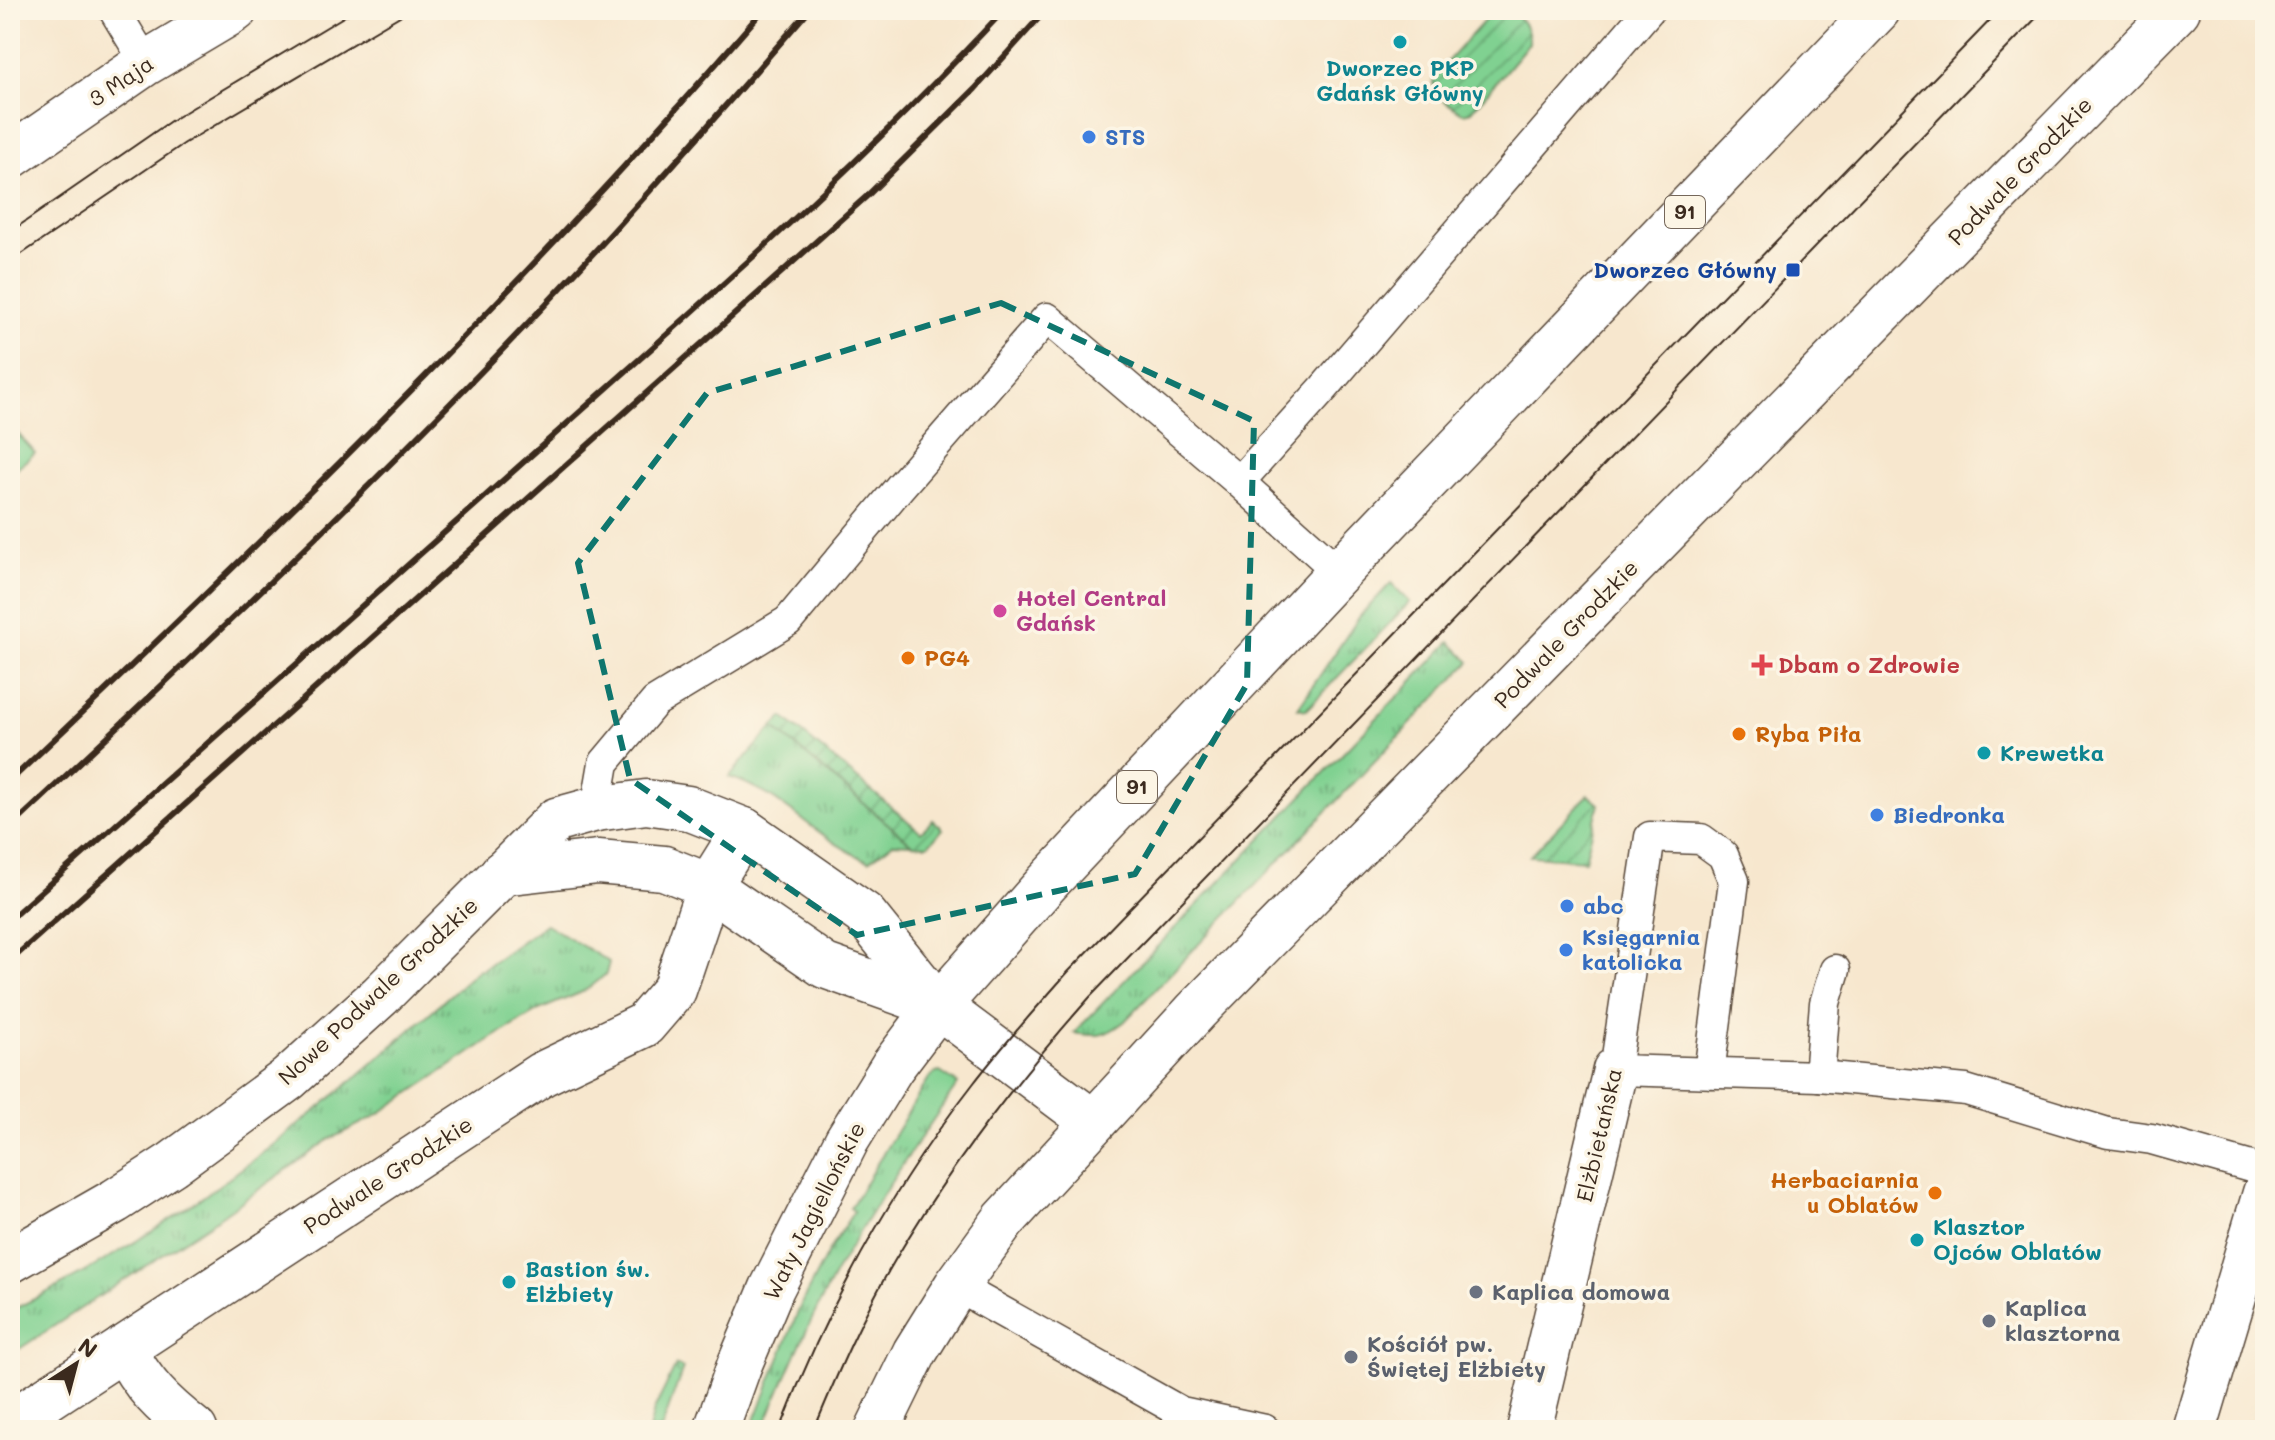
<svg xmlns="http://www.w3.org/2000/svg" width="2275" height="1440" viewBox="0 0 2275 1440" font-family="Mali,sans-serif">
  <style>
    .grass { fill: url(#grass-tufts); stroke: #5e7e58; stroke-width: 2 }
    .garden { fill: url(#garden-furrows); stroke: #5e7e58; stroke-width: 2 }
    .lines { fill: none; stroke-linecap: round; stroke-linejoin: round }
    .lane-casing { stroke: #574638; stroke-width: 33 }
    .street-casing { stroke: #574638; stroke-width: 47 }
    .secondary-casing { stroke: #574638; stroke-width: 47 }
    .primary-casing { stroke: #574638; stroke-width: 47 }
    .lane { stroke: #fff; stroke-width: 30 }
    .street { stroke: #fff; stroke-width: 44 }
    .secondary { stroke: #fff; stroke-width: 44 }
    .primary { stroke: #fff; stroke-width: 44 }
    .tram { stroke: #3b2a1e; stroke-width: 2 }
    .rail { stroke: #3b2a1e; stroke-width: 6 }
    .marked { fill: none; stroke: #0f766e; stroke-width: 6; stroke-dasharray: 16 10; stroke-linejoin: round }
    .culture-dot { fill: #0f9aa8; stroke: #fcf5e5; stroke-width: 3 }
    .shop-dot { fill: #3f7fe0; stroke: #fcf5e5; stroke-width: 3 }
    .transit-dot { fill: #1a4fb4; stroke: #fcf5e5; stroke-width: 3 }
    .hotel-dot { fill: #d1479c; stroke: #fcf5e5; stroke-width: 3 }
    .food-dot { fill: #e8710a; stroke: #fcf5e5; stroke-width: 3 }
    .health-dot { fill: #e0444e; stroke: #fcf5e5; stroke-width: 3 }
    .worship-dot { fill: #6b7280; stroke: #fcf5e5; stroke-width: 3 }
    .labels { text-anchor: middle; stroke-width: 7; stroke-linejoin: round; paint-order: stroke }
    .shield { fill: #fcf5e5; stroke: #75675a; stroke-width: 2 }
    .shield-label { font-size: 20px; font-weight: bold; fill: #3b2a1e }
    .culture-label { font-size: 22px; font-weight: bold; fill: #0d838f; stroke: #fcf5e5; text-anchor: start }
    .street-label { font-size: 22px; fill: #3b2a1e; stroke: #fcf5e5 }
    .shop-label { font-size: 22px; font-weight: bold; fill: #366cbe; stroke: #fcf5e5; text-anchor: start }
    .transit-label { font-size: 22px; font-weight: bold; fill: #164399; stroke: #fcf5e5; text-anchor: end }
    .hotel-label { font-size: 22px; font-weight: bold; fill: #b23c85; stroke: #fcf5e5; text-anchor: start }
    .food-label { font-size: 22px; font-weight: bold; fill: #c56008; stroke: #fcf5e5; text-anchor: start }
    .health-label { font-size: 22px; font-weight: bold; fill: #be3a42; stroke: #fcf5e5; text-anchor: start }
    .worship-label { font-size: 22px; font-weight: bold; fill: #5b616d; stroke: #fcf5e5; text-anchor: start }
  </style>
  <defs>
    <pattern id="grass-tufts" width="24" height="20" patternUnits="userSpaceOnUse" patternTransform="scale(2)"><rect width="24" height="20" fill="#80d191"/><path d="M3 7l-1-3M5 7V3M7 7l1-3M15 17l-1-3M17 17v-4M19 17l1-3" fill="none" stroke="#6aaa76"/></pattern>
    <pattern id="garden-furrows" width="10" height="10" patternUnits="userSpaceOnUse" patternTransform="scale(2)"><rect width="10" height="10" fill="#80d191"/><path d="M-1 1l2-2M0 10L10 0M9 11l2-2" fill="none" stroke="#6aaa76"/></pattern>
  </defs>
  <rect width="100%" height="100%" fill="#fcf5e5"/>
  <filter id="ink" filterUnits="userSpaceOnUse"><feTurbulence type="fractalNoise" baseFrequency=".0125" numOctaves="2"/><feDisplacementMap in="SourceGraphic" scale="16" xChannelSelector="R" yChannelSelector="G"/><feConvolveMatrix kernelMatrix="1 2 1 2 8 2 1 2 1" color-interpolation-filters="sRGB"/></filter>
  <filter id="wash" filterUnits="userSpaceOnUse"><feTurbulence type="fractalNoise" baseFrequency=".006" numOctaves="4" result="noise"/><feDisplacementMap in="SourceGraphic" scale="32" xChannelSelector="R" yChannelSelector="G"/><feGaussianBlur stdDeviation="1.8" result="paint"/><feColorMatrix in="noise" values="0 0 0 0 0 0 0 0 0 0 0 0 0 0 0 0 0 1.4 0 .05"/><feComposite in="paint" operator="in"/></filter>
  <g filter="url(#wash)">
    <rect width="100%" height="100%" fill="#f7e7ce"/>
    <g class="grass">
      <polygon points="10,425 35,453 10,474"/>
      <polygon points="1391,583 1410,602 1306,710 1298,708 1360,616"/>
      <path d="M1450,642L1470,662L1124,1022C1104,1037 1098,1037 1074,1033Z"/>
      <path d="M773,727L912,844L893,843L869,861C818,841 782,793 729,777Z"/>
      <path d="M546,924L609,962L606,974L593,985L580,993L539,1010L494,1037L374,1117L330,1139L220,1217L10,1355V1311C190,1225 332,1101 479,969L481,970Z"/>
      <path d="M940,1072L958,1084C917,1142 877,1201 841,1263C811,1316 787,1374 763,1430H751L802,1302L828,1252L854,1211L850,1208L929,1078L936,1073Z"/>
      <polygon points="676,1365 683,1368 661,1430 649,1430 654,1410"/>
    </g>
    <g class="garden">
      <path d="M1494,10C1496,10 1506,10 1508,11C1521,15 1530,30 1529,43L1472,111L1463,113C1448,104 1428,94 1435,75Z"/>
      <polygon points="783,717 921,832 933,820 943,829 928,845 912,844 773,727"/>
      <polygon points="1588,795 1599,804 1585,860 1530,856"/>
    </g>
  </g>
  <g filter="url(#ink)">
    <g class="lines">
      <g class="lane-casing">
        <g id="lane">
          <polyline points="114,10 146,63"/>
          <polyline points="1239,482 1324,388 1649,10"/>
          <polyline points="596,809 604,763 655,702 788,621 899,488 1047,318 1239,482 1339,572"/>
          <polyline points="1709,1073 1734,881 1723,855 1701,839 1650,837 1615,1070 1819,1076 1966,1090 2108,1133 2152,1139 2265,1171"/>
          <polyline points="1819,1076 1825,1003 1835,970"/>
          <polyline points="956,1286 1181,1412 1265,1430"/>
        </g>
      </g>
      <g class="street-casing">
        <g id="street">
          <path d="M124,1348C142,1385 163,1405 195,1430"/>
          <polyline points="10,1423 542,1074 644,1025 674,990 709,886 744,830"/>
          <polyline points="1529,1430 1615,1070"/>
          <polyline points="2194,1430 2265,1193"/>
        </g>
      </g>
      <g class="secondary-casing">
        <g id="secondary">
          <polyline points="10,157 146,63 235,10"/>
          <polyline points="502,873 598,862 664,868 709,886 825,966 938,1006"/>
          <polyline points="10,1261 115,1201 172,1164 288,1079 380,996 556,820 596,809 646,802 688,808 744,830 864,914 938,1006 1093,1122"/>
        </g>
      </g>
      <g class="primary-casing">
        <g id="primary">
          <polyline points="716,1430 739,1366 772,1288 847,1140 892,1067 938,1006 1046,884 1339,572 1878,10"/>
          <polyline points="877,1430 915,1352 956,1286 1004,1220 1196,1011 2178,10"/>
        </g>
      </g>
      <use href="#lane" class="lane"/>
      <use href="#street" class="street"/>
      <use href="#secondary" class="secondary"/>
      <use href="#primary" class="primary"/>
      <g class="tram">
        <polyline points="10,232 172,120 355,10"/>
        <polyline points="10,262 185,143 410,10"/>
        <path d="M780,1430C827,1307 892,1188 973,1084C1003,1045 1035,1009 1068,972L2000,10"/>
        <path d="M814,1430C838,1372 863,1314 895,1260C951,1165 1017,1079 1090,997L2044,10"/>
      </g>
      <g class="rail">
        <path d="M10,781C272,534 528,283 763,10"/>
        <path d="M10,828C178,671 346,513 505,347C610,238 710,124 809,10"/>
        <path d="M10,919C185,763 360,607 536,451C696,309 858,168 1004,10"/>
        <polyline points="10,961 867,196 975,89 1046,10"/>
      </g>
    </g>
  </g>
  <path class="marked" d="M1001,303L1254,421L1247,684L1135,874L857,935L630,779L578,563L707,393Z"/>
  <g class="culture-dot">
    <circle cx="1400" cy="42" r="8"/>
    <circle cx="1984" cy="753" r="8"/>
    <circle cx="1917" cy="1240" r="8"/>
    <circle cx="509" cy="1282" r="8"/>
  </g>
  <g class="shop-dot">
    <circle cx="1089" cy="137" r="8"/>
    <circle cx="1877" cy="815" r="8"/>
    <circle cx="1567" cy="906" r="8"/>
    <circle cx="1566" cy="950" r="8"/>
  </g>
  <rect class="transit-dot" x="1785" y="262" width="16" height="16" rx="4"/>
  <circle class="hotel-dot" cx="1000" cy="611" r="8"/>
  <g class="food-dot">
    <circle cx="908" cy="658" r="8"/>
    <circle cx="1739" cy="734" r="8"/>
    <circle cx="1935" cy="1193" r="8"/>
  </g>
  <path class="health-dot" d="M1758 653h8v8h8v8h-8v8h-8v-8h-8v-8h8z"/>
  <g class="worship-dot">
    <circle cx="1476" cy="1292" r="8"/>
    <circle cx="1989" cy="1321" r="8"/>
    <circle cx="1351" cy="1357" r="8"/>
  </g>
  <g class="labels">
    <g class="shield">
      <rect x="1665" y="196" width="40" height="32" rx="6"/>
      <rect x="1117" y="771" width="40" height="32" rx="6"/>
    </g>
    <g class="shield-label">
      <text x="1685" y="219">91</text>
      <text x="1137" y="794">91</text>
    </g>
    <g class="culture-label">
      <text x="1400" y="76" text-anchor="middle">Dworzec PKP<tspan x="1400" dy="25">Gdańsk Główny</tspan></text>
      <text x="2000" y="761">Krewetka</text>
      <text x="1933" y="1235">Klasztor<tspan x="1933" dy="25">Ojców Oblatów</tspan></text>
      <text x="525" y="1277">Bastion św.<tspan x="525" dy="25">Elżbiety</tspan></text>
    </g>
    <g class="street-label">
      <text transform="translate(121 81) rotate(-34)" y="8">3 Maja</text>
      <text transform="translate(2020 171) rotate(-46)" y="8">Podwale Grodzkie</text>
      <text transform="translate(1566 634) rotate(-46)" y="8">Podwale Grodzkie</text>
      <text transform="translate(378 991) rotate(-43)" y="8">Nowe Podwale Grodzkie</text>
      <text transform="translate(1599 1135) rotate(-77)" y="8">Elżbietańska</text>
      <text transform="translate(388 1175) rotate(-33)" y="8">Podwale Grodzkie</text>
      <text transform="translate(814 1211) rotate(-63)" y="8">Wały Jagiellońskie</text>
    </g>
    <g class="shop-label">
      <text x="1105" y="145">STS</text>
      <text x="1893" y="823">Biedronka</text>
      <text x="1583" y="914">abc</text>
      <text x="1582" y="945">Księgarnia<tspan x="1582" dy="25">katolicka</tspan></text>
    </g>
    <g class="transit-label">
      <text x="1777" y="278">Dworzec Główny</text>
    </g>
    <g class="hotel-label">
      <text x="1016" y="606">Hotel Central<tspan x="1016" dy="25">Gdańsk</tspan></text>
    </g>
    <g class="food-label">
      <text x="924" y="666">PG4</text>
      <text x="1755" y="742">Ryba Piła</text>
      <text x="1919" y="1188" text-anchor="end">Herbaciarnia<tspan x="1919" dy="25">u Oblatów</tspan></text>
    </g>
    <g class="health-label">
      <text x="1778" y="673">Dbam o Zdrowie</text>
    </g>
    <g class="worship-label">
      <text x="1492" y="1300">Kaplica domowa</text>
      <text x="2005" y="1316">Kaplica<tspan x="2005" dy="25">klasztorna</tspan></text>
      <text x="1367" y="1352">Kościół pw.<tspan x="1367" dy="25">Świętej Elżbiety</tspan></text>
    </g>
  </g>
  <rect width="2275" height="1440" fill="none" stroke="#fcf5e5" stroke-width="40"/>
  <g transform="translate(76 1364) rotate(36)" stroke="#fcf5e5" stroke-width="6" paint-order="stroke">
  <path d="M0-6L14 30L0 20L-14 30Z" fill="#3b2a1e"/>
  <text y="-12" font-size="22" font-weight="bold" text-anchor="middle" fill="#3b2a1e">N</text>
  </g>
</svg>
